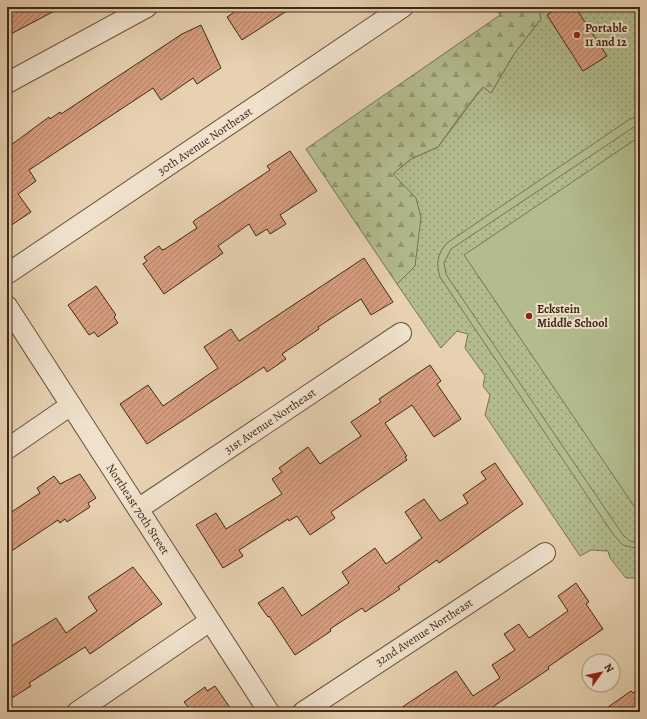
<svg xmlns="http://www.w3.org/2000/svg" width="647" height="719" viewBox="0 0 647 719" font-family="Alegreya,serif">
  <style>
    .grass { fill: url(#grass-dots); stroke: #7a7252 }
    .forest { fill: url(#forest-firs); stroke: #7a7252 }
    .park { fill: #b3bc8e; stroke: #7a7252 }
    .building { fill: url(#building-hatch); stroke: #402916 }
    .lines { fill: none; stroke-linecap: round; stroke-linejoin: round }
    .street-casing { stroke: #6a533d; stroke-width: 22 }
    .street { stroke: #efe1cc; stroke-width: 20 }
    .poi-dot { fill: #8f2418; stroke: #efe1cc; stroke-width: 1.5 }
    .labels { text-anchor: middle; stroke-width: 4; stroke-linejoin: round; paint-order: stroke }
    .poi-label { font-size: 12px; font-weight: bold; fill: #402916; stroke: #efe1cc; text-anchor: start }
    .street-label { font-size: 12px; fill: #402916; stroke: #efe1cc }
  </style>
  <defs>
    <pattern id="grass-dots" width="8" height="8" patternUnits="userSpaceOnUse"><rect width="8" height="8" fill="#b3bc8e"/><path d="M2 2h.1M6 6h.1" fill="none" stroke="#939973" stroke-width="1.8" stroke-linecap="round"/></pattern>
    <pattern id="forest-firs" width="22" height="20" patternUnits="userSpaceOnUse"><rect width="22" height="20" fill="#b3bc8e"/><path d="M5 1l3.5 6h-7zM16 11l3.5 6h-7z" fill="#939973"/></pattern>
    <pattern id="building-hatch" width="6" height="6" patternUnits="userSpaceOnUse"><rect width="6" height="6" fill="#d69d7e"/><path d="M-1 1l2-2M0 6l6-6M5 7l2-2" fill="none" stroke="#af8066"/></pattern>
  </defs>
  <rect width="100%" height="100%" fill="#e7d1b1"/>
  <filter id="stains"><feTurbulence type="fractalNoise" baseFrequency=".005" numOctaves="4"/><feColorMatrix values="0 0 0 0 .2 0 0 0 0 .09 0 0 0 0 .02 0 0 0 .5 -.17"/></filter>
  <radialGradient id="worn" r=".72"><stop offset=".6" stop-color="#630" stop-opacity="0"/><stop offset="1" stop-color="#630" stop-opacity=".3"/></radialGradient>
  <polygon class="grass" points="538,7 640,7 640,578 626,578 610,558 608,551 591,550 580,556 485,415 490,395 483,386 485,376 465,348 468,334 457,331 441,348 397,284 415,266 393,174 411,159 438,147 483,87 491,93 514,54 541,19"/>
  <polygon class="forest" points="495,7 538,7 541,19 514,54 491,93 483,87 465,109 438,147 411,159 393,174 416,198 421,217 415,266 397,284 306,149 500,15"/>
  <g class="park">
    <path d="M640,116V123L451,249L444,263L446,274L449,279L623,535L630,541L640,543L639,549L623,545L613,534L440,277C436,264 437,254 447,243L630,119Z"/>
    <polygon points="636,139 640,145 640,515 464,255"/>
  </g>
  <g class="building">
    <polygon points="7,7 62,7 7,36"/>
    <polygon points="242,7 293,7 242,40 227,17"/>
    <polygon points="559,7 575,7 607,56 583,71 547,15"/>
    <polygon points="201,25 221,68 197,84 193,78 161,100 153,88 29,170 36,181 18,194 31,212 7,228 7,148 49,117 50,119 60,112 61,114 182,34"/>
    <polygon points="290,151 317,191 280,215 286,224 270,234 267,229 256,236 249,224 218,246 223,253 164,294 143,264 147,261 144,257 159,246 162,250 165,249 197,228 193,222 195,220 270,170 267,166"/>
    <polygon points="364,258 393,302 371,315 361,299 318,327 319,329 282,354 286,359 267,372 264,367 147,444 120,404 148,385 163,406 218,368 204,347 231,329 239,341"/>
    <polygon points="96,286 116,315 114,317 118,323 98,337 94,332 89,335 68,305"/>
    <polygon points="430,365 441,381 437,384 461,419 434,437 412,405 385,423 407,456 405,457 407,460 331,512 335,518 310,535 297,516 289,521 288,519 239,550 243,556 223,568 196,525 216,513 226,529 282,494 272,479 282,472 279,468 308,447 320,464 361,436 351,422 381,402 379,399"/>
    <polygon points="495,463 523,504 439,563 437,560 398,587 400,589 365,612 362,608 330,629 331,631 295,655 269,616 268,617 258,603 283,587 302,616 349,583 342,572 375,548 386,564 422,538 405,512 424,499 440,521 468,503 463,495 486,479 481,472"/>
    <polygon points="80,474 96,498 88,503 90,507 67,522 65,519 60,523 58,520 7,554 7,515 40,493 37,488 54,476 60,484"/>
    <polygon points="133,567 162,604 90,654 85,647 29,683 31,686 7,701 7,649 56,618 66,633 97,611 88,597"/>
    <polygon points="576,583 589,602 586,604 603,629 548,667 549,669 485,712 395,712 456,671 473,696 500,678 492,665 515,650 504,634 519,624 529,638 568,611 558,596"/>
    <polygon points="215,686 233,712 192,712 184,702 205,687 207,691"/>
    <polygon points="640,688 640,712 601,712 631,691 633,693"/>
  </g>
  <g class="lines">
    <g class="street-casing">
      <g id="street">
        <polyline points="7,83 147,7"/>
        <polyline points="7,274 403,7"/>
        <polyline points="7,306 269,712"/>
        <polyline points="7,449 71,405"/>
        <polyline points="138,509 401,333"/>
        <polyline points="77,712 210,621"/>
        <polyline points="303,712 545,553"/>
      </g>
    </g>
    <use href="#street" class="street"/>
  </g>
  <g class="poi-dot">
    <circle cx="577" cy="35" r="4"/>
    <circle cx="529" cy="316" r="4"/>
  </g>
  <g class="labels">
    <g class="poi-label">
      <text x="585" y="32">Portable<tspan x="585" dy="14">11 and 12</tspan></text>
      <text x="537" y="313">Eckstein<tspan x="537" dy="14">Middle School</tspan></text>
    </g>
    <g class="street-label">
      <text transform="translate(205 141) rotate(-34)" y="4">30th Avenue Northeast</text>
      <text transform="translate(270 421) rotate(-34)" y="4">31st Avenue Northeast</text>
      <text transform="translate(138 509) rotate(57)" y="4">Northeast 70th Street</text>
      <text transform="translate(424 632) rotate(-33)" y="4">32nd Avenue Northeast</text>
    </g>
  </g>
  <rect width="647" height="719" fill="none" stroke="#e7d1b1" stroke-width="24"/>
  <rect x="8" y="8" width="631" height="703" fill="none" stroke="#402916" stroke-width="2"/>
  <rect x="12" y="12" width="623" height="695" fill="none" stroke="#402916"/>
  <g transform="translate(601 673) rotate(57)"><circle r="19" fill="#efe1cc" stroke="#a99783"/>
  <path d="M0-3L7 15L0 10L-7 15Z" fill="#8f2418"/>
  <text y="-6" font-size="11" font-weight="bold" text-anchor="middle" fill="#402916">N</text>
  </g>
  <rect width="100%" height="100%" filter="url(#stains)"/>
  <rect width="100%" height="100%" fill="url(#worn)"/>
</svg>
